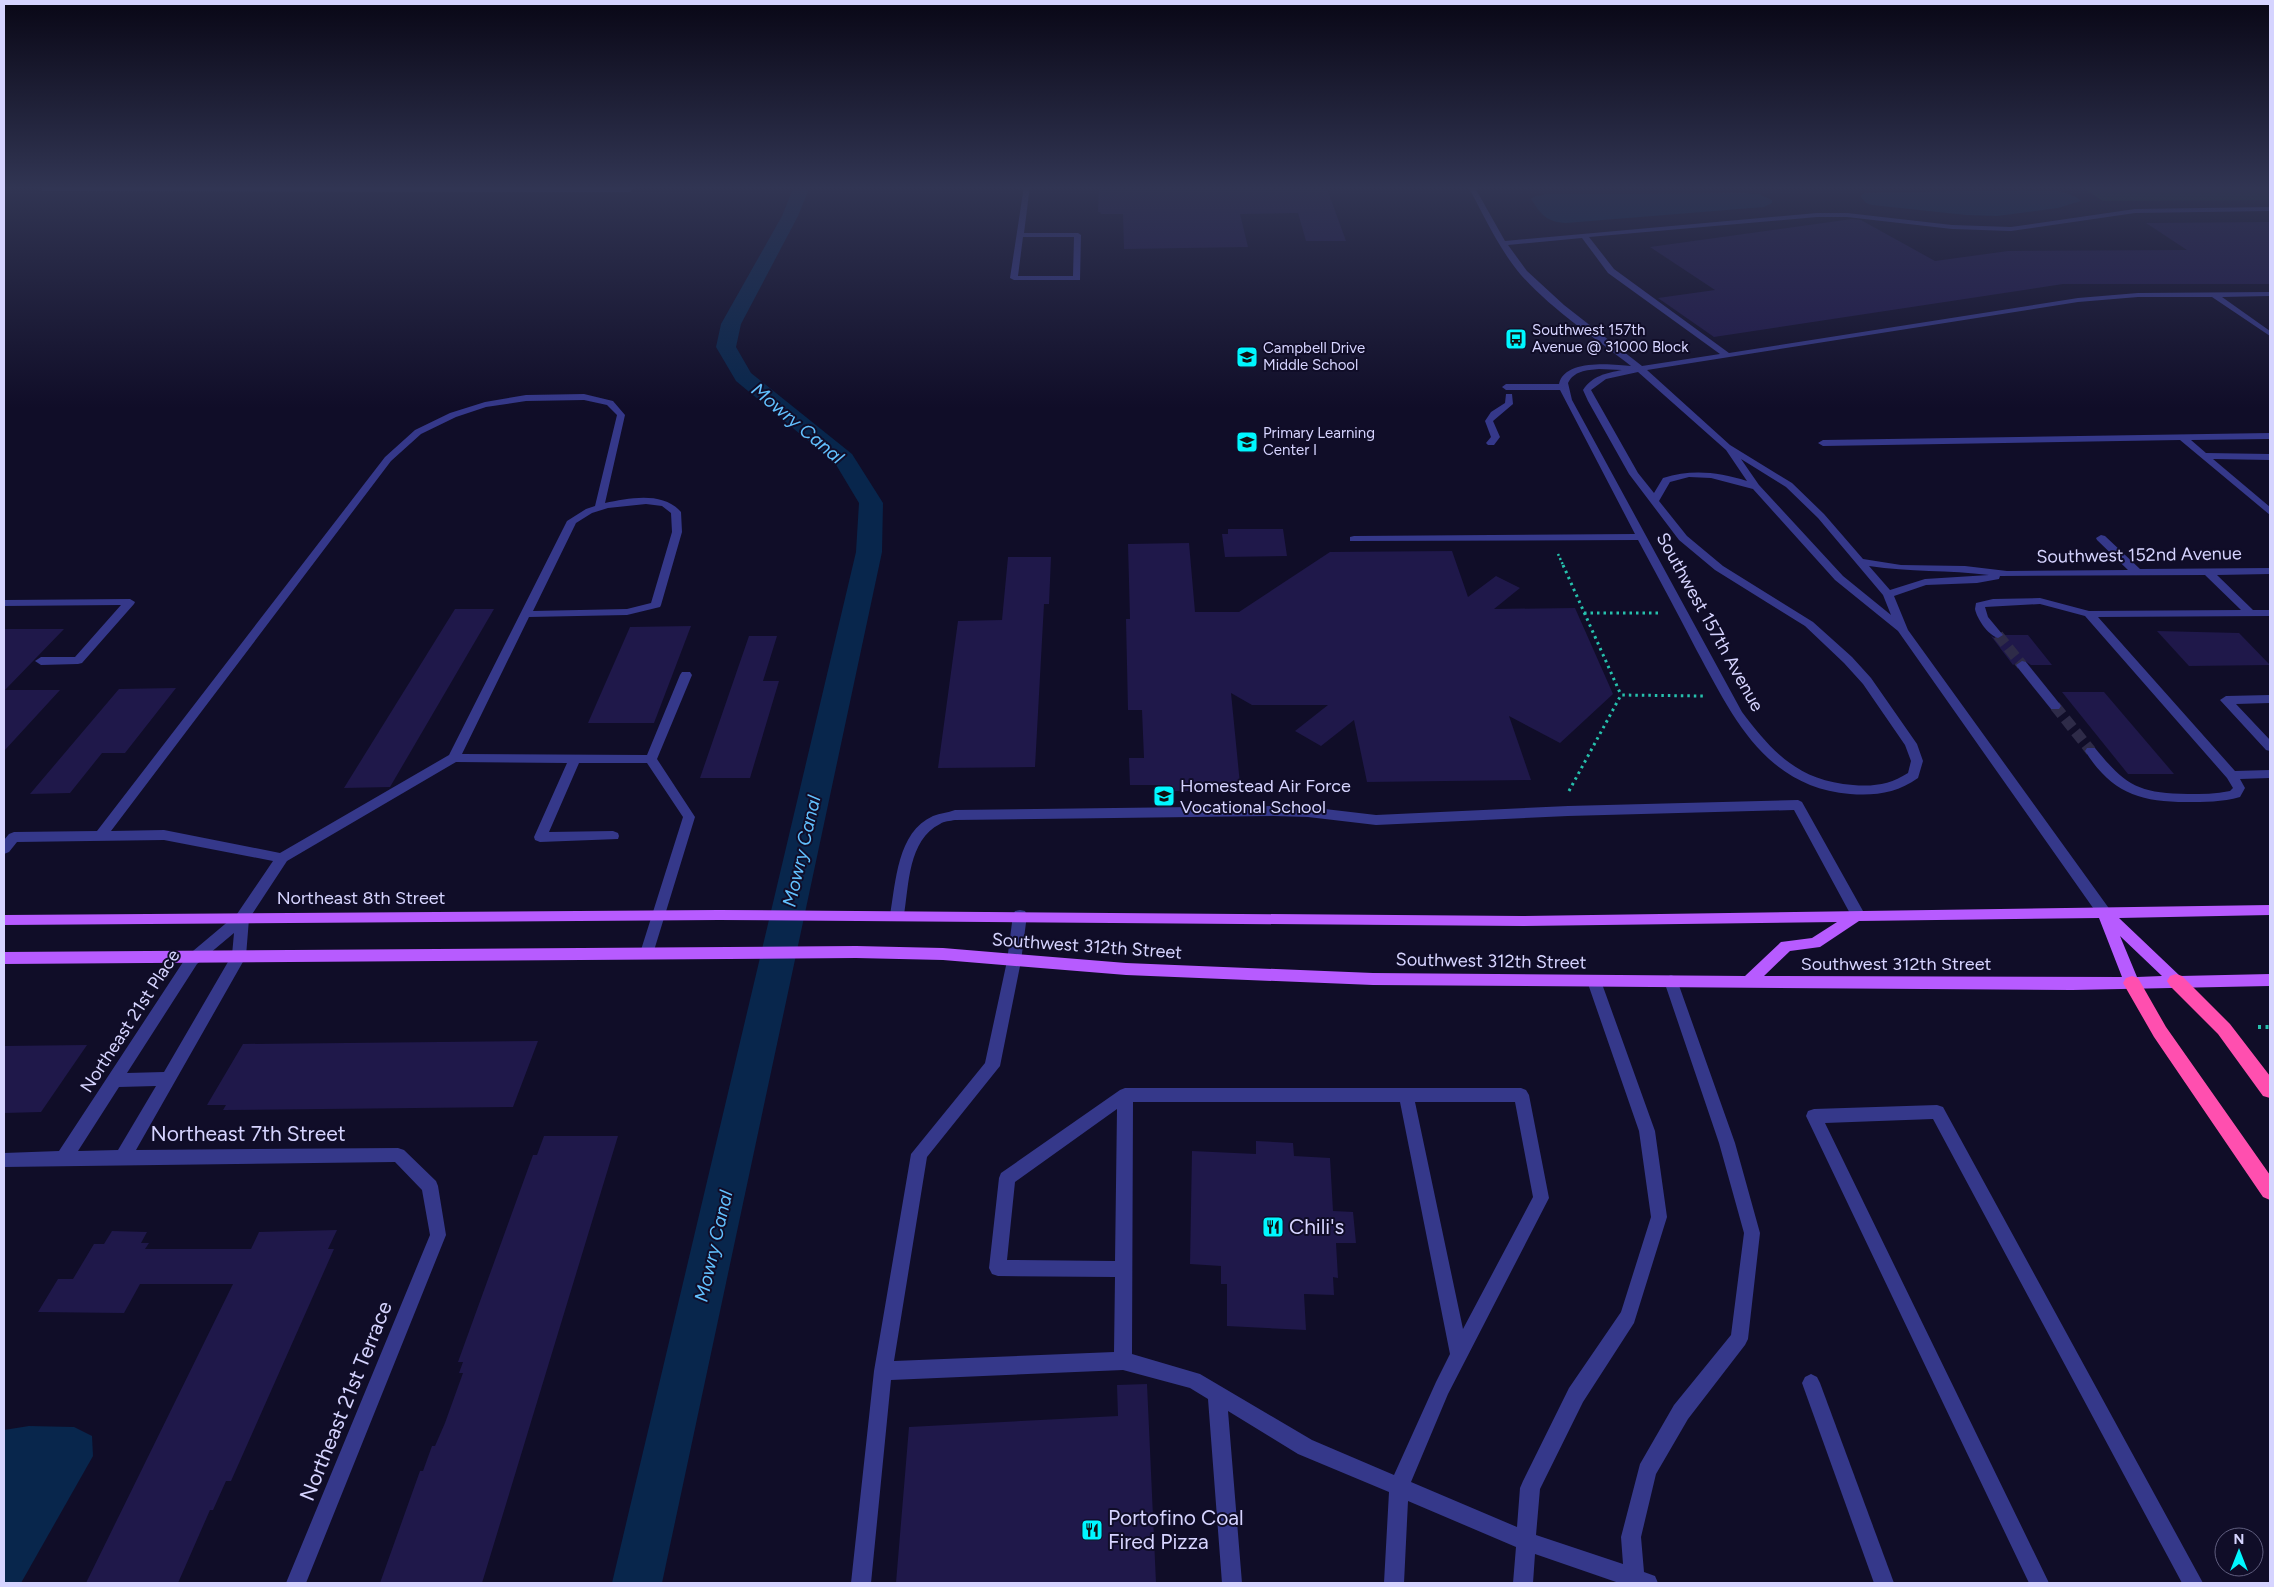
<svg xmlns="http://www.w3.org/2000/svg" width="2274" height="1587" viewBox="0 0 2274 1587" font-family="Figtree,sans-serif">
  <style>
    .green { fill: #10322f }
    .water { fill: #08264c }
    .lines { fill: none; stroke-linecap: round; stroke-linejoin: round }
    .canal { fill: #08264c; fill-rule: evenodd }
    .building { fill: #1f184a }
    .minor-tunnel { stroke: #2e2b48; stroke-width: 11; stroke-dasharray: 11 5.5; stroke-linecap: butt }
    .path-far2 { stroke: #26c1ad; stroke-width: 2.5; stroke-dasharray: 2 2.5; stroke-linecap: butt }
    .path-far1 { stroke: #26c1ad; stroke-width: 3; stroke-dasharray: 2.5 4; stroke-linecap: butt }
    .path { stroke: #26c1ad; stroke-width: 4; stroke-dasharray: 3 4.5; stroke-linecap: butt }
    .minor { fill: #35388a; fill-rule: evenodd }
    .major { fill: #b75bff; fill-rule: evenodd }
    .highway { fill: #ff4faf; fill-rule: evenodd }
    .labels { text-anchor: middle; stroke-width: 4; stroke-linejoin: round; paint-order: stroke }
    .far-poi-label { font-size: 15px; fill: #d6d4ff; stroke: #100d28; text-anchor: start }
    .street-label { font-size: 18px; fill: #d6d4ff; stroke: #100d28 }
    .poi-label { font-size: 18px; fill: #d6d4ff; stroke: #100d28; text-anchor: start }
    .water-label { font-size: 19px; font-style: italic; fill: #62c1ff; stroke: #100d28 }
    .near-street-label { font-size: 21px; fill: #d6d4ff; stroke: #100d28 }
    .near-poi-label { font-size: 21px; fill: #d6d4ff; stroke: #100d28; text-anchor: start }
  </style>
  <rect width="100%" height="100%" fill="#100d28"/>
  <polygon class="green" points="2080,186 2270,186 2270,200 2103,201"/>
  <g class="water">
    <path d="M2021,190C2039,191 2067,187 2081,201L2058,208L1997,216L1966,215L1872,205L1866,203L1861,197L1862,194L1866,193Z"/>
    <path d="M1744,193L1759,194L1772,200V203L1764,207L1566,223C1546,222 1541,214 1531,199L1536,196L1549,194Z"/>
    <polygon points="29,1426 74,1427 92,1436 93,1456 21,1583 4,1583 4,1430"/>
  </g>
  <g class="lines">
    <polygon class="canal" points="794,186 810,186 798,216 741,324 736,347 751,373 852,454 883,503 882,552 662,1583 612,1583 856,552 859,503 835,463 736,381 716,347 721,324 782,216"/>
  </g>
  <g class="building">
    <polygon points="1122,186 1326,186 1346,241 1306,241 1298,213 1240,214 1248,247 1124,249 1123,214 1101,214 1100,212 1098,212 1099,187"/>
    <polygon points="1852,219 1861,220 1935,261 2008,251 2187,250 2146,223 2270,222 2270,284 2063,284 1714,337 1658,298 1715,290 1650,247"/>
    <polygon points="1228,529 1283,529 1287,556 1225,557 1222,534 1228,534"/>
    <polygon points="1189,543 1195,612 1239,612 1330,552 1452,551 1468,597 1496,576 1520,588 1494,609 1575,608 1613,694 1560,743 1509,716 1531,780 1367,782 1354,720 1321,746 1295,731 1328,705 1252,705 1231,693 1240,784 1202,784 1203,791 1163,791 1163,785 1130,785 1129,758 1144,758 1142,710 1128,710 1126,619 1130,619 1128,544"/>
    <polygon points="1008,557 1051,557 1049,604 1044,604 1035,767 938,768 958,621 1002,620"/>
    <polygon points="455,609 494,609 390,787 344,788"/>
    <polygon points="691,626 654,723 588,723 630,627"/>
    <polygon points="4,629 64,629 5,690 60,690 4,751"/>
    <polygon points="2157,631 2239,633 2270,665 2189,666"/>
    <polygon points="2005,635 2028,635 2052,665 2031,665 2022,659 2013,665 1991,636 1999,640"/>
    <polygon points="749,636 777,636 763,681 779,681 750,778 700,778"/>
    <polygon points="176,688 125,753 102,753 70,793 30,794 119,689"/>
    <polygon points="2062,692 2104,692 2174,774 2128,774"/>
    <polygon points="538,1041 513,1107 223,1110 226,1105 207,1105 243,1044"/>
    <polygon points="87,1045 41,1112 4,1113 4,1046"/>
    <polygon points="544,1136 618,1136 482,1583 380,1583 420,1471 423,1471 432,1446 435,1446 445,1423 463,1373 459,1373 463,1362 458,1362 533,1155 537,1155"/>
    <polygon points="1256,1141 1293,1143 1294,1156 1330,1158 1333,1211 1353,1212 1356,1243 1336,1243 1338,1278 1333,1277 1334,1295 1304,1294 1306,1330 1227,1326 1227,1284 1221,1284 1221,1266 1190,1264 1192,1151 1256,1154"/>
    <polygon points="337,1230 328,1249 334,1249 231,1481 226,1481 213,1510 210,1510 178,1583 86,1583 233,1284 140,1284 124,1313 38,1312 58,1279 73,1279 94,1244 104,1244 112,1231 147,1232 141,1243 149,1243 145,1249 251,1249 259,1232"/>
    <polygon points="1147,1384 1156,1583 896,1583 909,1427 1118,1416 1117,1385"/>
  </g>
  <g class="lines">
    <g class="minor-tunnel">
      <polyline points="1998,635 2022,665"/>
      <polyline points="2055,706 2091,751"/>
    </g>
    <polyline class="path-far2" points="1558,554 1564,567"/>
    <g class="path-far1">
      <polyline points="1563,565 1621,695"/>
      <polyline points="1584,613 1661,613"/>
      <polyline points="1569,791 1621,695 1703,696"/>
    </g>
    <polyline class="path" points="2258,1027 2270,1027"/>
    <g class="minor">
      <polygon points="46,186 53,186 51,188 628,188 630,186 636,186 630,192 42,191 42,189"/>
      <path d="M1024,186H1030L1024,233H1078L1081,235L1080,280H1014L1010,278ZM1023,237H1074L1073,276H1018Z"/>
      <path d="M1468,186H1474L1505,241L1817,213H1847L1952,225L2011,227L2135,209L2270,207V211L2135,213L2011,231L1952,229L1847,217H1817L1589,237L1614,269L1729,353L2078,298L2138,293L2270,292V296L2222,297L2270,331V336L2212,297H2138L2078,302L1647,370L1730,445L1792,483L1824,514L1863,559L1901,565L1965,566L2007,571L2128,570L2097,540L2096,538L2101,535L2105,536L2140,569L2270,568V574L2217,575L2253,610H2270V616L2098,617L2235,771L2270,770V778L2240,779L2245,788L2240,797C2222,802 2205,802 2186,802C2139,802 2111,792 2085,751L2087,748H2095C2126,786 2138,793 2188,794C2202,794 2216,794 2230,791L2233,788L2227,778L2085,616L2040,604L1985,607L1988,617L2003,635L1998,638C1988,635 1977,619 1975,609L1976,603L1993,599L2040,598L2089,611L2241,610L2205,575L2000,576L1999,579L1977,583L1926,585L1894,596L1908,630L2108,907L2110,911L2108,915H2098L1898,631L1835,580L1753,489L1711,478L1689,477L1670,482L1659,501L1687,536L1723,566L1813,622L1852,657L1871,678L1917,744L1923,761L1918,778C1897,793 1875,796 1850,794C1765,787 1733,717 1697,651C1678,614 1658,577 1638,540L1350,541V537L1354,536L1635,534L1560,390H1506L1502,387L1506,384H1559C1564,359 1612,364 1631,366C1595,338 1551,309 1521,275C1499,249 1484,216 1468,186ZM1582,238L1608,273L1720,354L1642,366L1564,305L1527,271L1508,245ZM1599,369L1622,370C1606,373 1592,376 1583,390L1588,401L1629,474L1679,540L1715,570L1805,626L1844,663L1863,684L1905,745L1911,761L1908,773C1891,784 1874,787 1853,785C1799,781 1773,753 1742,712L1572,400L1568,383C1574,371 1586,370 1599,369ZM1638,372L1726,450L1747,481C1718,472 1692,469 1663,478L1654,493L1638,473L1591,390L1606,379ZM1741,459L1786,487L1818,518L1883,595L1891,615L1843,576L1759,485ZM1869,566C1909,572 1949,570 1989,575L1925,579L1890,590Z"/>
      <path d="M584,394L613,401L625,415L605,503C629,498 663,491 681,512L682,532L661,605L660,607L627,615L529,617L462,754L647,755L680,675L682,672H690L692,675L657,759L695,817L652,957L647,959L642,957L640,953L683,817L647,763H579L549,832L613,831L618,833L619,836L618,839L540,842L535,840L534,837L567,763L456,762L287,861L249,919L246,956L244,960L136,1150L398,1148L404,1150L436,1181L438,1186L446,1235L306,1583H286L430,1235L422,1190L395,1162L4,1167V1153L59,1151L187,956L237,914L273,861L164,840L17,842L9,852L4,854V840L9,834L14,832L97,831L385,457L415,430L450,413L485,402L526,395ZM584,400L607,405L617,415L595,506L586,509L567,521L449,755L280,853L164,830L111,831L391,461L421,434L456,417L486,407L526,401ZM646,504L662,506L671,513L672,532L651,603L627,609L533,611L576,523L592,513L608,508ZM234,933L232,955L164,1072L127,1073L197,964ZM156,1086L118,1150L78,1151L119,1087Z"/>
      <polygon points="1506,394 1512,394 1513,404 1493,421 1500,437 1494,445 1488,445 1486,443 1491,437 1485,421 1491,412 1505,403"/>
      <polygon points="2270,433 2270,439 2191,440 2206,453 2270,454 2270,460 2213,459 2270,507 2270,515 2180,440 1823,446 1818,443 1823,440"/>
      <polygon points="130,599 135,602 134,604 82,663 78,664 41,665 35,661 41,657 75,657 121,605 4,606 4,600"/>
      <polygon points="2022,661 2026,662 2059,703 2061,706 2059,709 2051,709 2018,668 2016,665"/>
      <polygon points="2270,695 2270,703 2236,704 2270,740 2270,751 2266,750 2220,700 2226,696"/>
      <path d="M1798,800L1802,802L1863,911L1865,915L1863,919H1853L1794,810L1568,816L1376,825L1308,817L1273,816L955,820C950,821 944,821 940,824C908,840 909,885 904,915L902,919H892L890,915C896,882 897,832 933,816C940,813 948,813 955,810L1273,806L1308,807L1376,815L1568,806Z"/>
      <path d="M1020,910L1025,911L1027,915L1021,961L1000,1066L927,1157L894,1361L1114,1352L1115,1277L998,1276L992,1274L989,1268L999,1178L1001,1173L1120,1090L1125,1088H1521L1526,1090L1529,1095L1549,1198L1448,1394L1411,1482L1517,1527L1520,1488L1523,1481L1569,1388L1621,1312L1651,1217L1639,1131L1587,981L1589,977L1594,975L1599,977L1601,981L1655,1131L1667,1217L1634,1323L1583,1402L1540,1489L1536,1535L1623,1564L1621,1537L1640,1464L1674,1405L1731,1335L1744,1233L1719,1143L1664,981L1666,977L1671,975L1676,977L1735,1143L1760,1233L1748,1339L1745,1345L1688,1419L1656,1474L1641,1537L1644,1572L1655,1576L1658,1583H1619L1535,1554L1533,1583H1513L1516,1547L1408,1501L1404,1583H1384L1389,1492L1298,1454L1228,1411L1242,1583H1222L1208,1399L1190,1388L1123,1370L891,1380L871,1583H851L874,1371L911,1154L985,1063L1007,961L1013,915L1015,911ZM1133,1102H1400L1450,1354L1436,1382L1394,1475L1312,1440L1200,1374L1132,1354ZM1415,1102H1515L1533,1197L1463,1329ZM1117,1109L1115,1261L1007,1260L1015,1182Z"/>
      <polygon points="1937,1105 1943,1107 2203,1583 2182,1583 1933,1119 1825,1123 2049,1583 2029,1583 1806,1116 1808,1111 1814,1109"/>
      <polygon points="1811,1374 1817,1377 1820,1383 1894,1583 1874,1583 1802,1383 1805,1377"/>
    </g>
    <path class="major" d="M2270,905V915L2119,918L2180,976L2270,974V986L2072,990L1373,985L1126,975L943,960L856,958L4,964V952L856,946L943,948L1126,963L1373,973L1745,976L1781,942L1812,938L1837,922L1522,926L719,920L4,925V915L719,910L1522,916ZM2099,918L2122,977L1764,976L1790,951L1820,947L1859,921ZM2120,936L2162,976L2137,977Z"/>
    <g class="highway">
      <polygon points="2176,974 2182,976 2230,1024 2270,1076 2270,1098 2263,1096 2218,1034 2170,986 2167,981 2170,976"/>
      <polygon points="2132,976 2138,978 2166,1027 2270,1175 2270,1200 2263,1197 2154,1037 2123,983 2126,978"/>
    </g>
  </g>
  <linearGradient id="sky" x2="0" y2="1"><stop stop-color="#090716"/><stop offset="0.46" stop-color="#313553"/><stop offset="1" stop-color="#313553" stop-opacity="0"/></linearGradient>
  <rect width="2274" height="408" fill="url(#sky)"/>
  <defs>
    <g id="bus-square" transform="scale(1.125)"><rect x="-9" y="-9" width="18" height="18" rx="4" fill="#00f7ff" stroke="#100d28"/><path d="M-5-6H5V4H4V6H2V4H-2V6H-4V4H-5ZM-3.5-4V0h7V-4ZM-3.5 1.2v1.5H-2V1.2ZM2 1.2v1.5H3.5V1.2Z" fill="#111"/></g>
    <g id="school-square" transform="scale(1.125)"><rect x="-9" y="-9" width="18" height="18" rx="4" fill="#00f7ff" stroke="#100d28"/><path d="M0-5L7-2L0 1L-7-2ZM-4 1L0 2.5L4 1V4Q0 6-4 4Z" fill="#111"/></g>
    <g id="restaurant-square" transform="scale(1.125)"><rect x="-9" y="-9" width="18" height="18" rx="4" fill="#00f7ff" stroke="#100d28"/><path d="M-5-6h1v4h1v-4h1v4h1v-4h1v5L-1.5 .5V6h-2V.5L-5-1ZM5-6V6H3V1.5H1.5Q1.5-4 5-6Z" fill="#111"/></g>
  </defs>
  <g fill-rule="evenodd">
    <use href="#bus-square" x="1516" y="339"/>
    <use href="#school-square" x="1247" y="357"/>
    <use href="#school-square" x="1247" y="442"/>
    <use href="#school-square" x="1164" y="796"/>
    <use href="#restaurant-square" x="1273" y="1227"/>
    <use href="#restaurant-square" x="1092" y="1530"/>
  </g>
  <g class="labels">
    <g class="far-poi-label">
      <text x="1532" y="335">Southwest 157th<tspan x="1532" dy="17">Avenue @ 31000 Block</tspan></text>
      <text x="1263" y="353">Campbell Drive<tspan x="1263" dy="17">Middle School</tspan></text>
      <text x="1263" y="438">Primary Learning<tspan x="1263" dy="17">Center I</tspan></text>
    </g>
    <g class="street-label">
      <text transform="translate(2139 555) rotate(-1)" y="6">Southwest 152nd Avenue</text>
      <text transform="translate(1710 622) rotate(61)" y="6">Southwest 157th Avenue</text>
      <text x="361" y="904">Northeast 8th Street</text>
      <text transform="translate(1087 946) rotate(4)" y="6">Southwest 312th Street</text>
      <text transform="translate(1491 961) rotate(1)" y="6">Southwest 312th Street</text>
      <text x="1896" y="970">Southwest 312th Street</text>
      <text transform="translate(130 1021) rotate(-57)" y="6">Northeast 21st Place</text>
    </g>
    <g class="poi-label">
      <text x="1180" y="792">Homestead Air Force<tspan x="1180" dy="21">Vocational School</tspan></text>
    </g>
    <g class="water-label">
      <text transform="translate(798 423) rotate(40)" y="7">Mowry Canal</text>
      <text transform="translate(801 851) rotate(-77)" y="7">Mowry Canal</text>
      <text transform="translate(713 1246) rotate(-77)" y="7">Mowry Canal</text>
    </g>
    <g class="near-street-label">
      <text x="248" y="1141">Northeast 7th Street</text>
      <text transform="translate(346 1401) rotate(-68)" y="7">Northeast 21st Terrace</text>
    </g>
    <g class="near-poi-label">
      <text x="1289" y="1234">Chili's</text>
      <text x="1108" y="1525">Portofino Coal<tspan x="1108" dy="24">Fired Pizza</tspan></text>
    </g>
  </g>
  <rect width="2274" height="1587" fill="none" stroke="#d6d4ff" stroke-width="10"/>
  <g transform="translate(2239 1552)"><circle r="24" fill="#100d28" stroke="#5f5d7e"/>
  <path d="M0-4L9 19L0 12L-9 19Z" fill="#00f7ff"/>
  <text y="-8" font-size="14" font-weight="bold" text-anchor="middle" fill="#d6d4ff">N</text>
  </g>
</svg>
